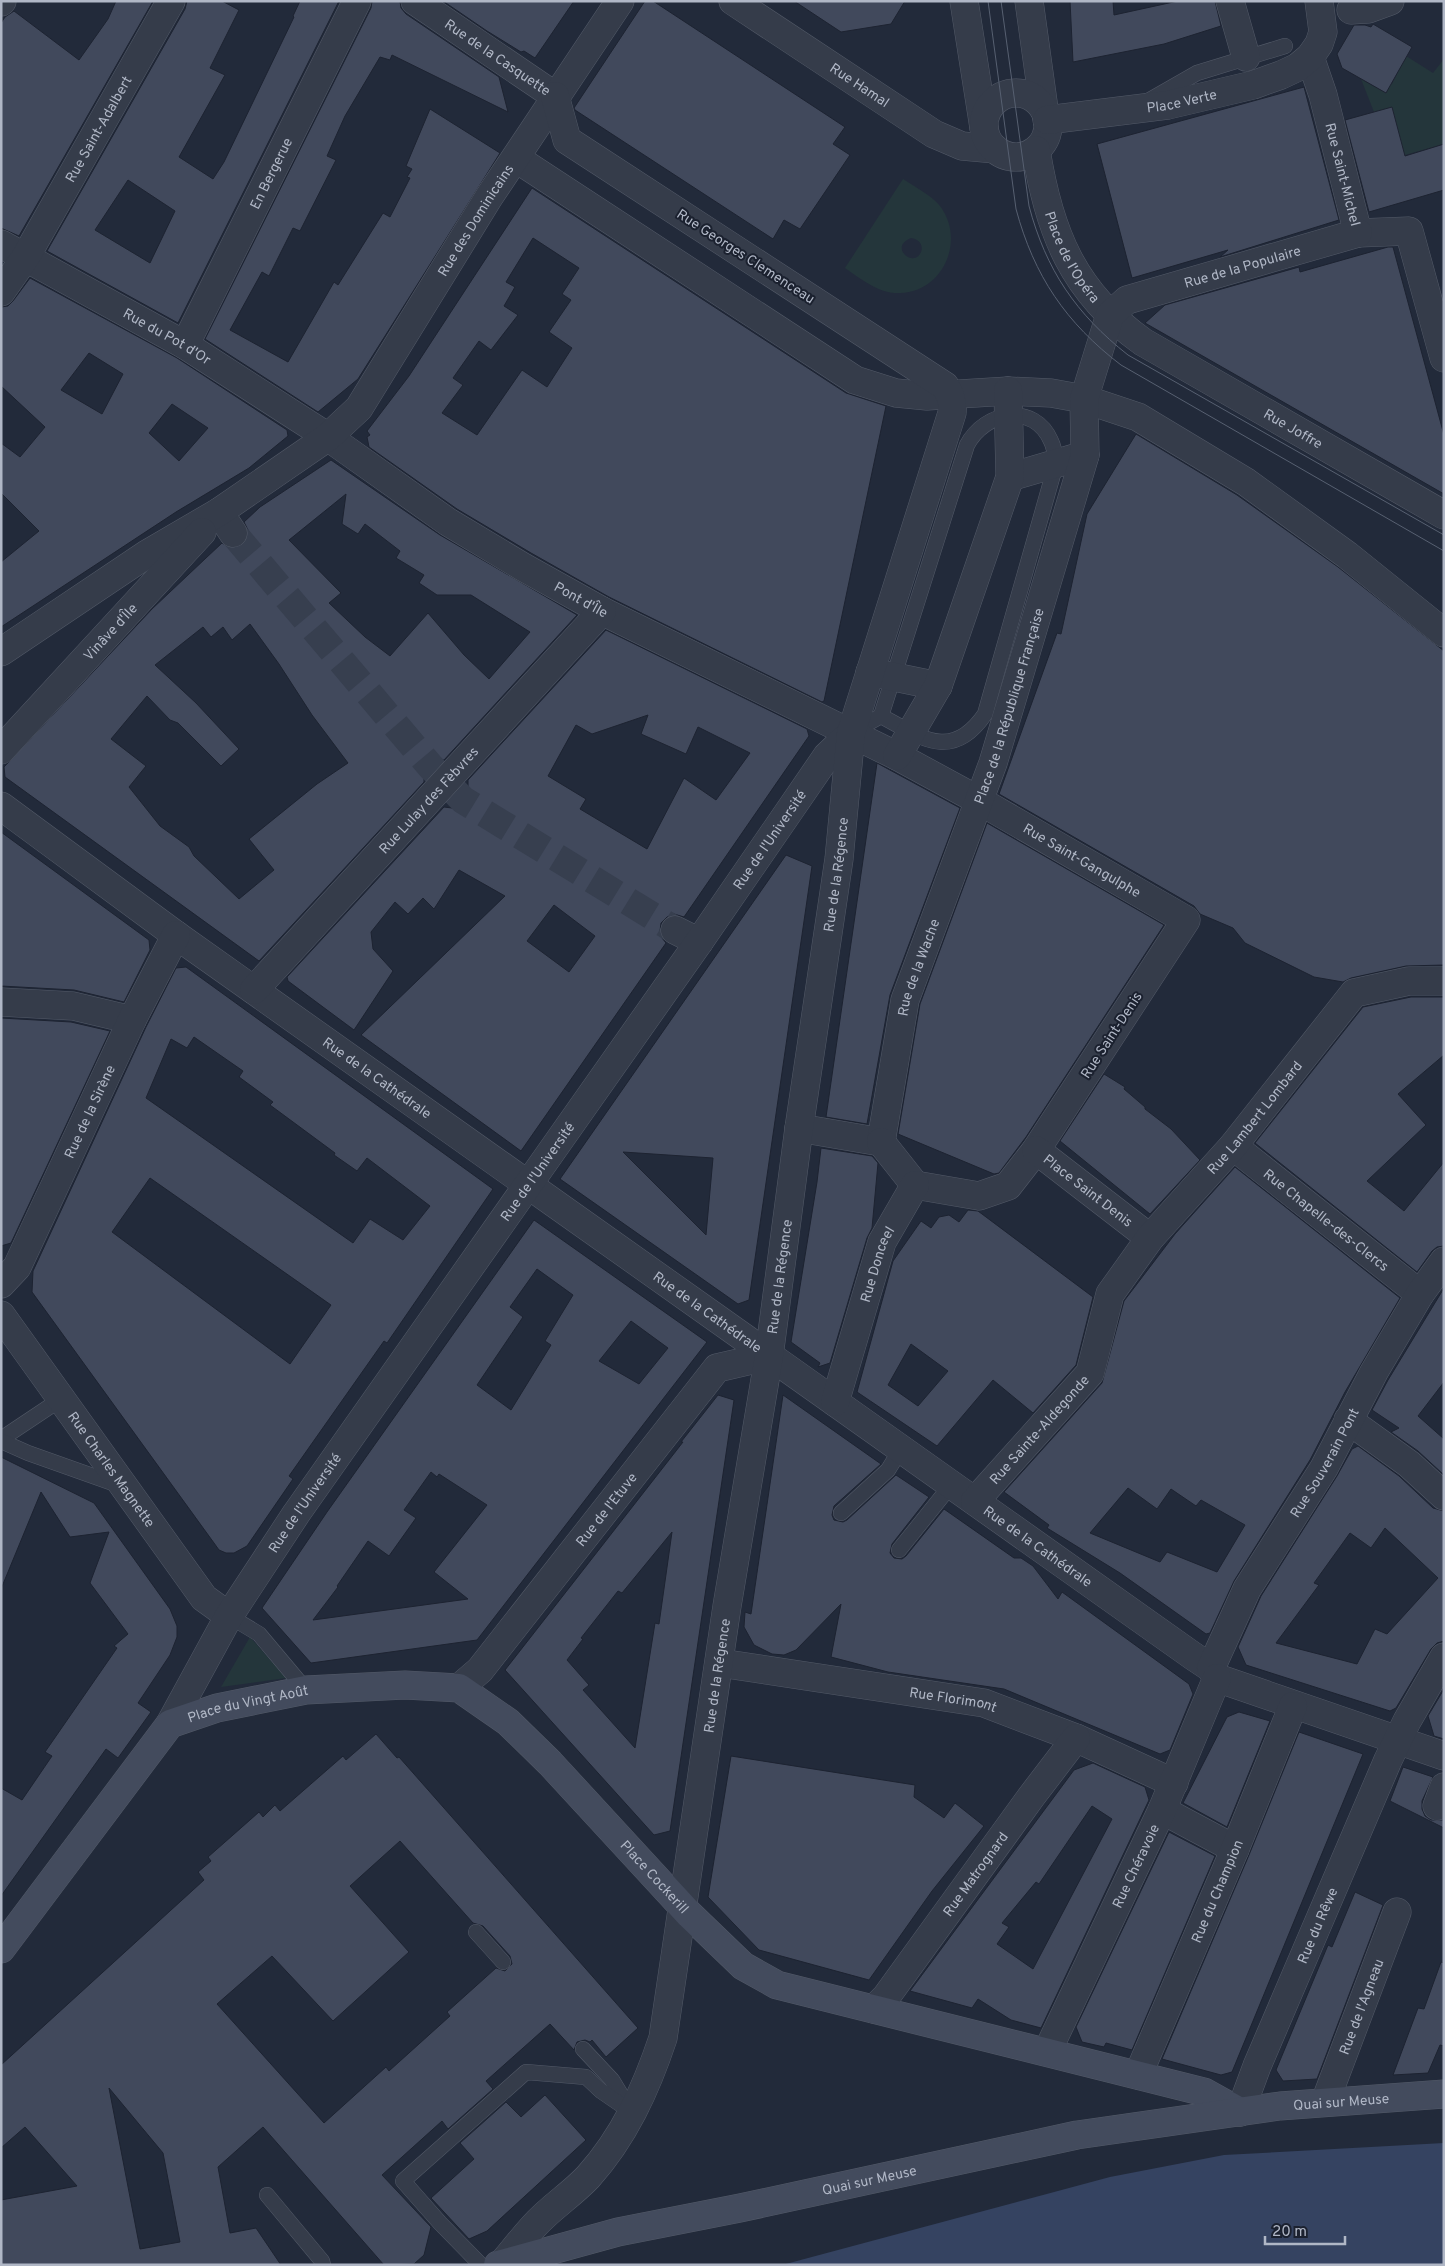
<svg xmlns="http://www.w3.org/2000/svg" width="1445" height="2266" viewBox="0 0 1445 2266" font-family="Overpass,sans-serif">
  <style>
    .green { fill: #24363b; fill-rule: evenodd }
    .water { fill: #354361 }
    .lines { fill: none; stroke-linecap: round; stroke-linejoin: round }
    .ferry { stroke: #788aae; stroke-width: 1; stroke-dasharray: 6 5; stroke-linecap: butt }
    .building { fill: #41495c; stroke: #1d2331; fill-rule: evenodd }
    .street-tunnel { stroke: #373f4f; stroke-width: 28; stroke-dasharray: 28 14; stroke-linecap: butt }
    .lane-casing { stroke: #535a68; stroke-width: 16 }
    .street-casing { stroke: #535a68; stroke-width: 29 }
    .secondary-casing { stroke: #535a68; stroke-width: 29 }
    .lane { stroke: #353c4a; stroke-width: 15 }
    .street { stroke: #353c4a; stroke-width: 28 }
    .secondary { stroke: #434b5d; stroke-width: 28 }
    .tram { stroke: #576071; stroke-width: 1 }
    .labels { text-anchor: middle; stroke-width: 4; stroke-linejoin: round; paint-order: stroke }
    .street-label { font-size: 14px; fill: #b0b7c6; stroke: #1b212f }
  </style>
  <rect width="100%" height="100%" fill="#222a3a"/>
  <g class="green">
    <polygon points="1406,56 1433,73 1444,59 1444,144 1405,155 1374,112 1361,79 1377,88 1392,84"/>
    <path d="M903,179C915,187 931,195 940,206C966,240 943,292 900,293C879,294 861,279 845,268ZM911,238C918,239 924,244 921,252C914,269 888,247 911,238Z"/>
    <polygon points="250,1637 286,1678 221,1687"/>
  </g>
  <polygon class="water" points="1444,2143 1444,2265 782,2265 1110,2177 1224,2155"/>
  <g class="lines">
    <polyline class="ferry" points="783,2265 804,2265"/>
  </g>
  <g class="building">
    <polygon points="116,1 153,1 19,236 1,228 1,23 5,17 14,11 79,60 108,19"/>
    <path d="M187,1H222L239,10L210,68L225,75L179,157L213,179L224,162L294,17L293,16L300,1H339L178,323L47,251L185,9ZM128,180L175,211L150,263L95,230Z"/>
    <polygon points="372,1 400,1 401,8 406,14 499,77 508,112 392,55 390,60 380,57 345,116 327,156 336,160 300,231 293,228 269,276 262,272 230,330 288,362 334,282 338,285 383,213 390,217 410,178 407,177 412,169 406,166 430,109 500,153 358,379 318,412 205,339 371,8"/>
    <polygon points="443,1 574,1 535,58 524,51 521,52 487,31"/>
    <polygon points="645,1 653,1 845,127 833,144 850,155 800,229 784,220 773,239 575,110 574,108"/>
    <polygon points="794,1 905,1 891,24 841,32"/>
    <polygon points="1070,1 1113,1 1114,15 1178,1 1215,1 1221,26 1164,44 1073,62"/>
    <polygon points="1373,24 1412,47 1386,93 1342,68 1337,54 1354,25 1365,25 1371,27"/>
    <polygon points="1304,87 1339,220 1220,257 1228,250 1132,278 1097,144"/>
    <polygon points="1392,107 1405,156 1444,144 1444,190 1369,212 1345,120"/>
    <path d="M532,188L846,393L886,406L824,701L822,702L609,597L531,553L457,509L369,447L367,437L370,435L367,431L409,376ZM533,238L579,268L562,294L571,300L549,332L572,348L547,387L522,370L477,435L442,413L463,385L453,378L479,341L491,350L518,315L504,306L515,287L506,282Z"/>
    <polygon points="1388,247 1393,247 1444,435 1444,494 1145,323 1165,305 1299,267 1300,272"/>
    <path d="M30,278L177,358L287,430L288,436L249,468L176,512L1,627V562L39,531L1,493V443L20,457L45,427L1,386V307L8,306L13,301ZM89,353L123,374L102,414L61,390ZM172,404L208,428L179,461L149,433Z"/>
    <polygon points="1136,434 1237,495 1338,567 1444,651 1444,965 1406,966 1351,978 1343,982 1314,977 1245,943 1233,928 1200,914 1194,906 999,794 1057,633 1061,634 1087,514"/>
    <path d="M331,460L440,535L577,615L444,760L424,761V782L259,961L5,777L4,767L152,609L206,558L222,543L234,549L242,546L247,540L249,532L244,522L260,507ZM346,494L342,524L358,534L365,524L400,551L396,558L424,575L419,583L437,595H471L530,632L489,679L464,655L428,613L390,656L365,637L329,603L341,593L289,540ZM250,624L279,664L312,715L348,763L317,784L249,839L274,870L239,899L194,856L189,847L160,826L129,787L146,766L111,739L147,696L170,720L178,723L221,766L239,749L196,703L155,665L203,627L211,637L223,627L232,640Z"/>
    <path d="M606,630L807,729L809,736L684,917L674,914L667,917L661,923L660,931L662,938L666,943L521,1151L361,1035L505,896L459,870L434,909L423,898L408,914L395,902L371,932L373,949L393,971L354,1030L288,981L287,977L444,807L468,810V780ZM648,715L641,734L686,754L698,727L750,753L716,800L684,778L647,849L580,809L586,799L548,776L576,725L592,734ZM554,905L595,936L569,972L527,941Z"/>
    <polygon points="877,763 960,808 890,995 867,1124 826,1117"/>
    <polygon points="987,823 1164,925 1026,1137 999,1173 994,1174 898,1134 920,1004"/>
    <polygon points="1,832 149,940 150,950 124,1002 74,990 1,986"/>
    <path d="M786,855L812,866L749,1300L738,1304L560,1179ZM623,1152L713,1158L706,1235Z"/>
    <path d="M186,967L493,1189L387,1343L384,1341L289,1476L293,1479L247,1546L234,1553H226L219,1550L214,1543L32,1292L33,1271L146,1027L176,968ZM194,1037L243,1071L239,1077L273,1102L270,1105L335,1153L334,1155L357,1171L367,1158L430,1206L403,1240L370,1219L353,1243L146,1098L171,1039L187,1048ZM150,1178L331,1305L290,1364L112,1232Z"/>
    <polygon points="1411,997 1444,997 1444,1055 1398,1094 1426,1125 1367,1181 1404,1211 1444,1162 1444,1246 1437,1247 1432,1251 1417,1272 1255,1143 1363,1007"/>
    <polygon points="1,1018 71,1022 110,1031 11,1243 1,1246"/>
    <polygon points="1104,1074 1125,1087 1124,1089 1145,1107 1145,1109 1171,1129 1200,1160 1150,1214 1060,1141"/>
    <polygon points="821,1148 872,1156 878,1163 872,1228 867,1238 830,1363 818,1367 820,1363 791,1342 817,1182"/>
    <path d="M1235,1167L1400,1298L1345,1392L1310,1460L1234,1581L1210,1633L1206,1634L1120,1573L1047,1528L1049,1525L1004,1492L1102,1383L1124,1301L1175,1234ZM1128,1488L1157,1509L1171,1489L1196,1506L1201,1500L1245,1525L1217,1572L1167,1552L1160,1562L1090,1533Z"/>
    <path d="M968,1210L978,1211L1093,1297L1076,1365L1033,1413L993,1380L937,1446L857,1392L893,1261L921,1221L931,1228L939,1217L949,1215L959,1222ZM911,1344L948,1371L918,1406L888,1385Z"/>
    <path d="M534,1220L707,1342L477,1640L311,1663L262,1608L327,1512ZM537,1269L573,1295L545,1341L551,1345L511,1410L477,1385L523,1317L510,1307ZM631,1321L668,1348L639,1384L599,1361ZM431,1472L437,1477L439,1474L487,1505L434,1572L468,1599L313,1620L338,1587L337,1586L368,1541L389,1556L416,1518L404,1510Z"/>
    <polygon points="1444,1288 1444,1382 1418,1416 1444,1439 1444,1475 1418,1451 1391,1432 1399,1428 1372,1410 1388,1380"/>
    <path d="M718,1395L734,1400L670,1831L654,1835L505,1670L683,1442H681ZM672,1532L659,1624L655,1623L635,1748L583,1690L589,1685L567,1660L583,1639L581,1638L618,1591L622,1593Z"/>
    <polygon points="783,1395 881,1464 834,1506 832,1515 834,1520 843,1522 847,1520 896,1475 929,1497 892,1544 890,1553 894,1558 902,1559 906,1556 944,1509 1014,1558 1021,1558 1033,1566 1058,1599 1062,1592 1189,1684 1193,1694 1170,1750 1160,1754 1004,1689 888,1672 831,1657 841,1604 796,1650 784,1655 772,1654 754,1645 744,1627 745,1612 751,1614"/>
    <path d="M1358,1446L1399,1476L1433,1508L1444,1511V1641L1437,1643L1431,1649L1396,1708L1390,1711L1246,1665L1238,1647L1261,1596L1337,1476L1352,1449ZM1385,1528L1438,1578L1387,1634L1375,1629L1357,1664L1276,1643L1319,1585L1314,1583L1350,1533L1371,1548Z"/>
    <polygon points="1,1457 94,1503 170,1609 177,1626 177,1637 170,1655 138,1703 151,1712 118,1758 106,1749 1,1896 1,1788 22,1800 52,1756 45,1752 117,1648 114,1646 128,1634 90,1583 109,1532 70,1537 41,1492 1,1589"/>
    <polygon points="1444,1689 1444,1739 1434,1736 1428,1716"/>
    <polygon points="1239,1712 1270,1721 1227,1827 1183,1803 1227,1717"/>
    <polygon points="1299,1732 1363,1754 1232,2072 1221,2075 1162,2059 1249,1855"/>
    <path d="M376,1734L397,1758L399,1757L638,2028L606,2057L592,2040L590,2042L585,2040L577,2042L574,2050L550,2024L486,2081L493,2089L448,2129L442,2121L382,2175L431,2227L424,2255L414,2264L384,2265L263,2127L218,2167L230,2233L256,2228L281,2265H1V2200L77,2186L25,2127L1,2148V2065L204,1880L198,1872L211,1861L208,1857L233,1835L259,1812L263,1817L275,1805L280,1811L343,1756L346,1760ZM400,1841L473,1923L483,1926L510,1956L512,1964L505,1971L496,1968L447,2012L450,2016L389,2071L386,2067L324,2123L217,2004L272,1956L333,2021L409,1952L350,1886ZM109,2088L163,2153L180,2242L140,2249Z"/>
    <polygon points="731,1756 915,1785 914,1797 944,1818 955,1803 984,1826 932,1891 869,1980 759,1950 708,1897"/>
    <path d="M1093,1763L1145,1787L1149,1800L1041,2028L1011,2020L978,1999L972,2008L910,1991L1074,1770ZM1092,1806L1112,1819L1033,1969L997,1944L1009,1927L1002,1923L1036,1882L1039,1884Z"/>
    <polygon points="1403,1767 1433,1777 1422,1801 1422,1809 1425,1816 1431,1820 1444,1820 1444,1828 1390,1801"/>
    <polygon points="1169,1832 1215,1856 1132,2050 1106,2043 1104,2047 1082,2042 1076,2027"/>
    <polygon points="1355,1892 1383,1905 1317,2079 1283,2081 1276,2070 1328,1945 1332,1947"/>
    <polygon points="1441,1962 1444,1963 1444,2046 1440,2045 1428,2073 1393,2075 1418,2008 1424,2009"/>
    <polygon points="545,2095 586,2140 487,2231 469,2239 431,2198 474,2159 460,2143 506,2102 521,2117"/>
  </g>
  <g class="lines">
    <polyline class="street-tunnel" points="233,533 431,767 463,800 675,930"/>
    <g class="lane-casing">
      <g id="lane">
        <polyline points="1148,101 1197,73 1285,46"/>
        <path d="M852,732L881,716L967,445C985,411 1034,402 1051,441C1055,449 1055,456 1056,464L985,714C952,762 922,738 881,716"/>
        <polyline points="1,1439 61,1399"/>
        <polyline points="1,1441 28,1453 121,1486"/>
        <polyline points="841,1513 888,1470 901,1449"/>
        <polyline points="899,1550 952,1484"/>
        <polyline points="229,1616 259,1634 306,1690"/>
        <polyline points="476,1932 503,1962"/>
        <polyline points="583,2049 612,2080 629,2108"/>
        <polyline points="267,2195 322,2261 323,2265"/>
        <polyline points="481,2265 440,2223 403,2181 526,2072 586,2077 601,2091 633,2113"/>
      </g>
    </g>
    <g class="street-casing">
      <g id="street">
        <path id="s1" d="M415,1L555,96"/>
        <path id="s2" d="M733,1L934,134L962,146L995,149"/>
        <polyline points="964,1 984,128"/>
        <polyline points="1029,1 1044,109"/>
        <polyline points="1230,1 1246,57"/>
        <polyline points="1,2 2,1"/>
        <polyline points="1351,10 1368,9 1390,1"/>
        <path id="s3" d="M1310,57L1323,95L1358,233L1409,231L1444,358"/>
        <circle cx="1016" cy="125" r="32"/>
        <path id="s4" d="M1047,120L1168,105L1253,85L1281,75L1298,67L1310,57L1319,44L1323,32L1319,1"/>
        <path id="s5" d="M1036,150C1049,232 1073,292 1143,342L1444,515"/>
        <polyline points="517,159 855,380 896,393 927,396 1008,391 1051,393 1084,399 1138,417 1246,482 1347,555 1444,633"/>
        <path id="s6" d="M1,244L185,345L328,437L448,522L523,567L602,611L897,756L978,800L1186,920L1036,1150L1008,1186L979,1196L915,1185"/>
        <path id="s7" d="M1,292L25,258L171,1"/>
        <path id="s8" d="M185,345L357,1"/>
        <polyline points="1010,477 1085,455"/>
        <polyline points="219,512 233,533"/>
        <path id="s9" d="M1,652L147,554L219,512L328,437L359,408L489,197L620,1"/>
        <polyline points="870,672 938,686"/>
        <path id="s10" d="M1,750L202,532"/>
        <polyline points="897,756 938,686 1010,477 1008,391"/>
        <path id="s11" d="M1,806L176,935L1193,1656L1211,1668L1217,1678L1444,1756"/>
        <polyline points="675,930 699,942"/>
        <path id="s12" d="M254,990L602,611"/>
        <polyline points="1,1002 73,1006 132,1020"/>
        <polyline points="799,1128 881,1142"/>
        <path id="s13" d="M881,1142L905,1000L993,763L1085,455L1084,399L1110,315L1127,300L1358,233"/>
        <polyline points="881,1142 915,1185"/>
        <path id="s14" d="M1233,1146L1420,1294"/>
        <path id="s15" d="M1036,1150L1150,1238"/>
        <path id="s16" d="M1,1284L17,1267L132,1020L176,935"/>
        <path id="s17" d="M1,1315L204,1598L229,1616"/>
        <path id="s18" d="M835,1402L882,1242L915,1185"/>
        <polyline points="1348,1420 1409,1464 1444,1496"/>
        <path id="s19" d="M975,1501L1090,1373L1110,1294L1150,1238L1233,1146L1354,993L1409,981H1444"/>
        <path id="s20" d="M720,1663L984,1703L1076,1738L1174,1783"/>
        <path id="s21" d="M1211,1668L1247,1589L1324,1468L1374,1372L1420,1294L1444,1261"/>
        <path id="s22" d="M459,1688L480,1670L717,1368L769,1356"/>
        <path id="s23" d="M170,1724L229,1616L296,1514L699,942L827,756L851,733"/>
        <polyline points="1437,1806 1444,1787"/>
        <polyline points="1162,1810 1235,1849"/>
        <path id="s24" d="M874,2009L886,1997L1031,1797L1076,1738"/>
        <path id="s25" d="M1047,2052L1162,1810L1217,1678"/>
        <path id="s26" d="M1138,2075L1235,1849L1293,1706"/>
        <path id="s27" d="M1325,2102L1397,1912"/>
        <path id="s28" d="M1240,2112L1257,2066L1388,1760L1407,1721L1444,1657"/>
        <path id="s29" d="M502,2264C513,2251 523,2238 534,2226C550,2208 571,2195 588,2177C624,2137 646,2089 663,2038L727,1606L769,1356L799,1128L839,859L851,733L952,413C953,402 951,395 945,386L567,140L555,96"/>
      </g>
    </g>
    <g class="secondary-casing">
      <g id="secondary">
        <path id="s30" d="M1,1949L170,1724L217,1708L306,1690L405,1685L459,1688L508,1722L550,1763L690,1915L743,1966L777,1985L1204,2092L1240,2112"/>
        <path id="s31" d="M498,2265L618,2232L740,2208L1077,2135L1280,2106L1444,2094"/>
      </g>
    </g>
    <use href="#lane" class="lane"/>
    <use href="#street" class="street"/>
    <use href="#secondary" class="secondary"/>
    <g class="tram">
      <path d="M988,1L1016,209C1034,276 1066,323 1121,365L1444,551"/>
      <path d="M1001,1L1029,206C1046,270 1076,314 1128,355L1444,535"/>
    </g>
  </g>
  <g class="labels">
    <g class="street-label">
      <text dy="5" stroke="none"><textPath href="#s1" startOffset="100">Rue de la Casquette</textPath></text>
      <text dy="5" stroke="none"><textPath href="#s2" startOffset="152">Rue Hamal</textPath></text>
      <text dy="5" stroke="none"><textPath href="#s4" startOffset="136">Place Verte</textPath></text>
      <text dy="5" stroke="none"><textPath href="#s7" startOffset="190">Rue Saint-Adalbert</textPath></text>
      <text dy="5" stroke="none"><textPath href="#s8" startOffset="192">En Bergerue</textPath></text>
      <text dy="5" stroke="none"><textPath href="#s3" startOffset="122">Rue Saint-Michel</textPath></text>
      <text dy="5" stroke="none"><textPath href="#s9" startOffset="655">Rue des Dominicains</textPath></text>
      <text dy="5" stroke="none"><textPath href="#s5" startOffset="114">Place de l'Opéra</textPath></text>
      <text transform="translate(746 256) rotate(33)" y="5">Rue Georges Clemenceau</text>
      <text dy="5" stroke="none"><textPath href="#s13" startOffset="1005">Rue de la Populaire</textPath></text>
      <text dy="5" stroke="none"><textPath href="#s6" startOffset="190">Rue du Pot d'Or</textPath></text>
      <text dy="5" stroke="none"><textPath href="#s5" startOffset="400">Rue Joffre</textPath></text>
      <text dy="5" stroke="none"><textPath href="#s6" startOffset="681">Pont d'Île</textPath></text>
      <text dy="5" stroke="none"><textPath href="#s10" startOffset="161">Vinâve d'Île</textPath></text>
      <text dy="5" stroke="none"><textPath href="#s13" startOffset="456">Place de la République Française</textPath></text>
      <text dy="5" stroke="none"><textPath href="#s12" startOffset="258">Rue Lulay des Fèbvres</textPath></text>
      <text dy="5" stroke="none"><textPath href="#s23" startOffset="1069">Rue de l'Université</textPath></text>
      <text dy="5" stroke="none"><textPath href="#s6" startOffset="1246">Rue Saint-Gangulphe</textPath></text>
      <text dy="5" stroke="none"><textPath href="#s29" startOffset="1458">Rue de la Régence</textPath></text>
      <text dy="5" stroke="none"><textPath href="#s13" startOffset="179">Rue de la Wache</textPath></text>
      <text transform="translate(1111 1035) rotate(-57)" y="5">Rue Saint-Denis</text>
      <text dy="5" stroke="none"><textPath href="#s11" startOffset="464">Rue de la Cathédrale</textPath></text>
      <text dy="5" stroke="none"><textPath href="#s16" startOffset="195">Rue de la Sirène</textPath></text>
      <text dy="5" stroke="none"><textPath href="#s19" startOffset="482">Rue Lambert Lombard</textPath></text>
      <text dy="5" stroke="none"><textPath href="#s23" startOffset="664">Rue de l'Université</textPath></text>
      <text dy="5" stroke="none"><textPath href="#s15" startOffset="66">Place Saint Denis</textPath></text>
      <text dy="5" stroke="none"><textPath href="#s14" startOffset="119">Rue Chapelle-des-Clercs</textPath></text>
      <text dy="5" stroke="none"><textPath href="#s18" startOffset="144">Rue Donceel</textPath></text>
      <text dy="5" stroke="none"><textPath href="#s29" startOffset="1052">Rue de la Régence</textPath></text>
      <text dy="5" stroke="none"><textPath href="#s11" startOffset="869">Rue de la Cathédrale</textPath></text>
      <text dy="5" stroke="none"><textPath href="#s19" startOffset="96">Rue Sainte-Aldegonde</textPath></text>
      <text dy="5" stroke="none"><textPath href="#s21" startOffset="235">Rue Souverain Pont</textPath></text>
      <text dy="5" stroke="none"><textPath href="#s17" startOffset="190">Rue Charles Magnette</textPath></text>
      <text dy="5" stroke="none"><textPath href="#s23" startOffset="259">Rue de l'Université</textPath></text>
      <text dy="5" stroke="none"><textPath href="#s22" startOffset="232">Rue de l'Etuve</textPath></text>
      <text dy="5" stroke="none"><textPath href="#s11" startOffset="1274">Rue de la Cathédrale</textPath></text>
      <text dy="5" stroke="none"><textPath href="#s29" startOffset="648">Rue de la Régence</textPath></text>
      <text dy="5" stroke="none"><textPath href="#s30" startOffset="362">Place du Vingt Août</textPath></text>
      <text dy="5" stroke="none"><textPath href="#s20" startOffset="236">Rue Florimont</textPath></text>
      <text dy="5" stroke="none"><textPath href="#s25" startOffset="206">Rue Chéravoie</textPath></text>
      <text dy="5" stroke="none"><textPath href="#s24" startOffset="169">Rue Matrognard</textPath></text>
      <text dy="5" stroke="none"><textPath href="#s30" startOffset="848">Place Cockerill</textPath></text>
      <text dy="5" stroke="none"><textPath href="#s26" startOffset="200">Rue du Champion</textPath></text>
      <text dy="5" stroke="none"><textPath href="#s28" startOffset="202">Rue du Rêwe</textPath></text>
      <text dy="5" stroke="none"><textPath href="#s27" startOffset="102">Rue de l'Agneau</textPath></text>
      <text dy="5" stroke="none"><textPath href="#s31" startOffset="860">Quai sur Meuse</textPath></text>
      <text dy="5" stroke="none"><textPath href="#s31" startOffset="381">Quai sur Meuse</textPath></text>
    </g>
  </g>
  <rect width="1445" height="2266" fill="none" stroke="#b0b7c6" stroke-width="5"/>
  <path d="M1265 2236v8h80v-8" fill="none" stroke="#b0b7c6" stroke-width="2.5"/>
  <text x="1272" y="2236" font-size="15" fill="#b0b7c6" stroke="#1b212f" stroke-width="4" paint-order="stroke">20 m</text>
</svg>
